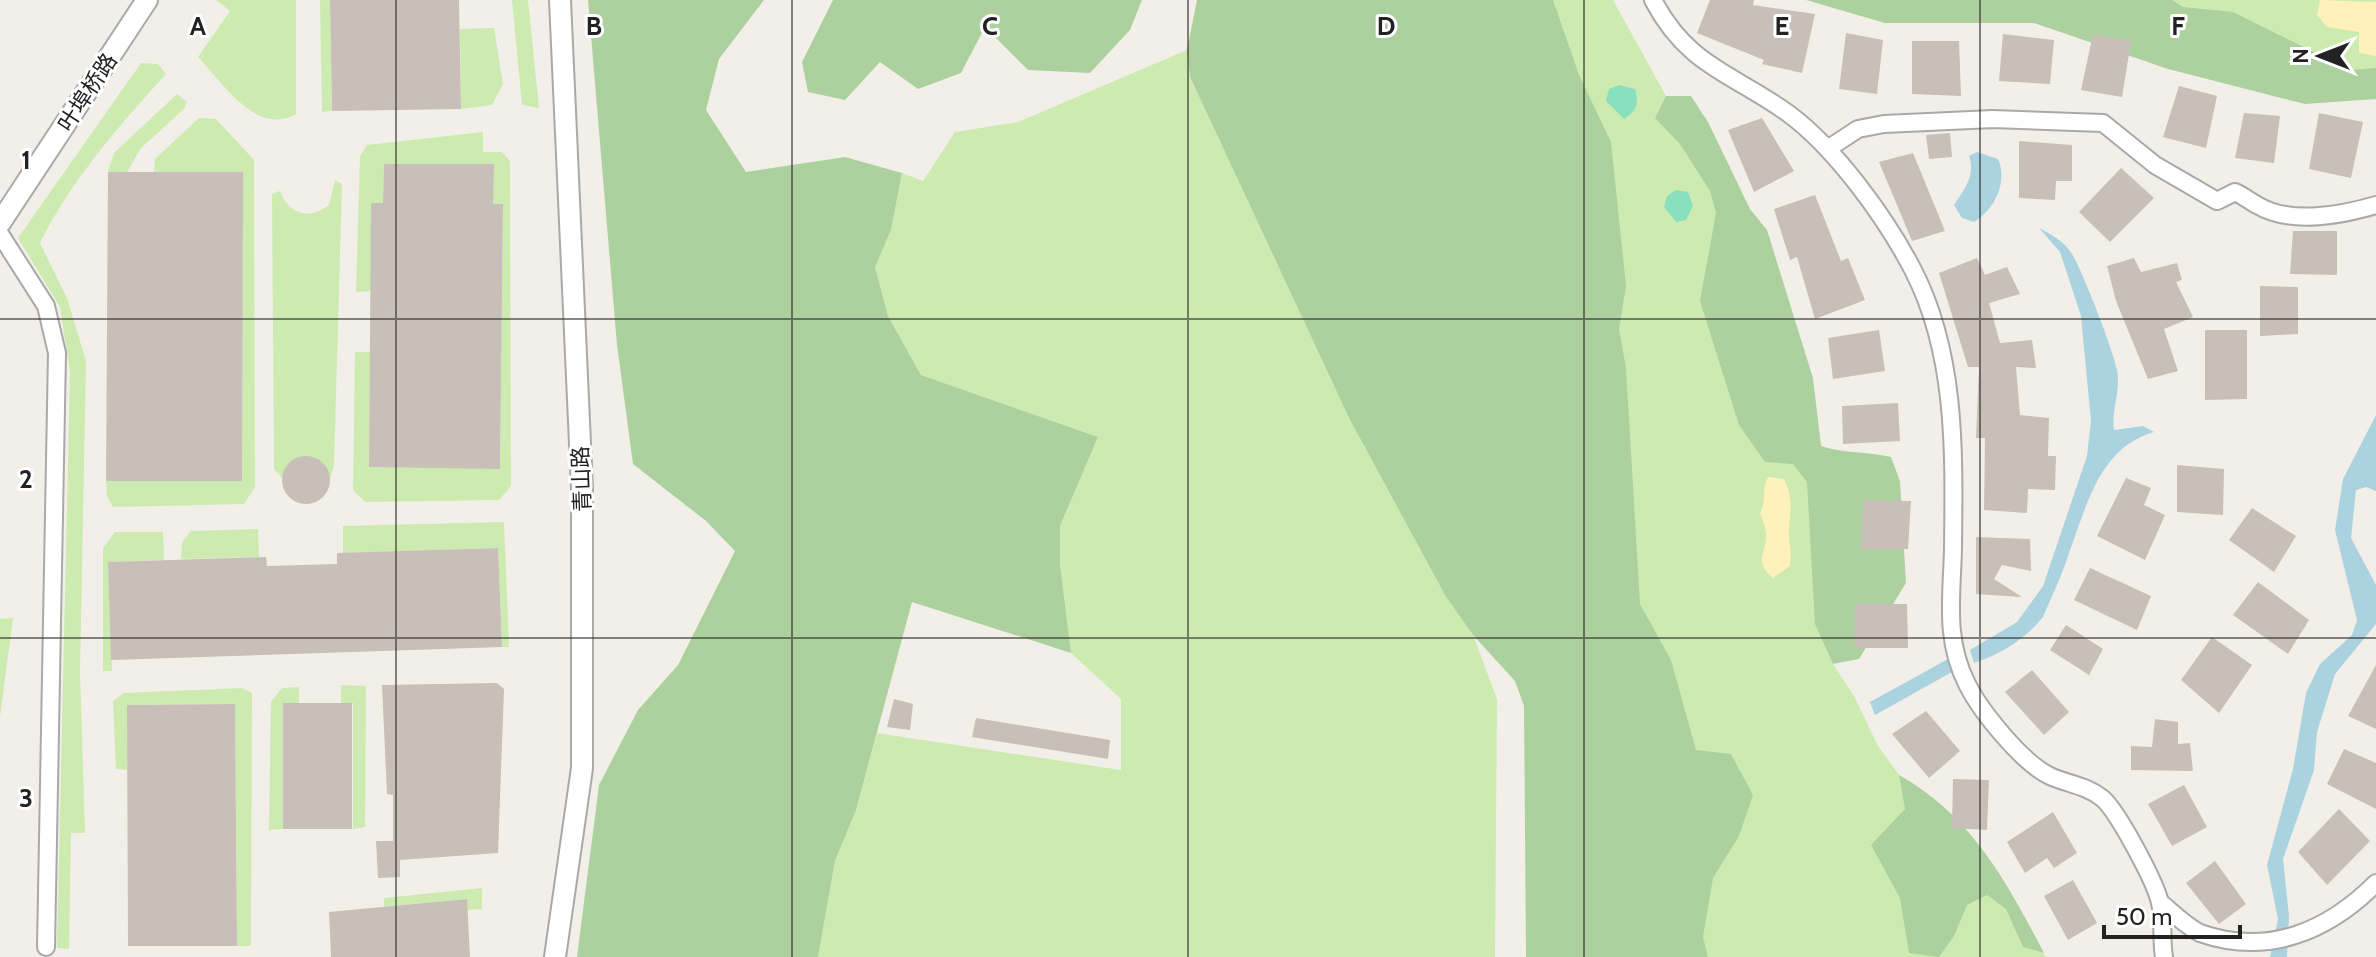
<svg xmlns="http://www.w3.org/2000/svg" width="2376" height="957" viewBox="0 0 2376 957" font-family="Cabin,'Noto Sans SC',sans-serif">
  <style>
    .grass { fill: #cdebb0 }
    .forest { fill: #add19e }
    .sand { fill: #fff1ba }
    .pitch { fill: #88e0be }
    .water { fill: #aad3df }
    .building { fill: #c7bfb8 }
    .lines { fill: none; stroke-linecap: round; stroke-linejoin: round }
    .minor-casing { stroke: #a9a9a9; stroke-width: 20 }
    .tertiary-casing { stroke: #a9a9a9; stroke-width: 24 }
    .minor { stroke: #fff; stroke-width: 16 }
    .tertiary { stroke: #fff; stroke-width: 20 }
    .grid { fill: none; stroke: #222; stroke-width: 2; stroke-opacity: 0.55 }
    .labels { text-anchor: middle; stroke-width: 6; stroke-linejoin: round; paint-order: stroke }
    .street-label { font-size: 22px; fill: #222; stroke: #fff }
    .grid-label { font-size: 26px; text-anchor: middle; font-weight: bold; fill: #222; stroke: #fff; stroke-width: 6; stroke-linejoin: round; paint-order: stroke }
  </style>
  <rect width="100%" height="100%" fill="#f2efe9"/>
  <g class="grass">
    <path d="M216,0H296V114C257,137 223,83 198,57L230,11Z"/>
    <polygon points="320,0 330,0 332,111 322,112"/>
    <polygon points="512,0 528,0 539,108 522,105"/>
    <polygon points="1519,0 1613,0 1666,96 1688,124 1807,444 1833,664 1854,696 1878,746 1899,775 2046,957 1671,957"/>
    <polygon points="1851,0 2376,0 2376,88 2071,14"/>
    <polygon points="494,28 503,84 492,105 461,109 460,29"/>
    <polygon points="1187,50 1190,77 1349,418 1446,597 1473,635 1497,699 1495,957 818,957 835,861 856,810 877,733 1121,770 1121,699 1071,653 1060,564 1060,526 1098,437 921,375 888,316 875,267 891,230 902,173 923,181 955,132 1018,122"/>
    <path d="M141,63L158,64L166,74C119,126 71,180 40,243L67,298L86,361L80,672L85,833H71L69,949L57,948L70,372L60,307L18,238Z"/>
    <polygon points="177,94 187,102 184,109 141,148 127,172 108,172 114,153"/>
    <polygon points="199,118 216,119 254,160 255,487 244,504 113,507 107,496 106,481 241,481 154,172 155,159"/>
    <polygon points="483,132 483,152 502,152 510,161 511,486 499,500 365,502 353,490 355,352 370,352 369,467 500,468 503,204 493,204 493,165 384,164 383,203 371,203 371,291 356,292 360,156 367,145"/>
    <path d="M335,180L342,184L334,466L330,478L318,459C300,453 287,460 282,478L274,469L272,194L280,191C288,214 309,221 329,205Z"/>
    <polygon points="504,522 509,647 502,647 498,548 343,553 343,526"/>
    <polygon points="258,529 259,557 181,559 182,542 191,531"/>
    <polygon points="115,532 163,532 164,560 108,562 112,671 103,671 103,548"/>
    <polygon points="13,618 0,717 0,619"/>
    <polygon points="341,685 366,686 365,827 353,829 353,703 341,703"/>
    <polygon points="299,687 299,703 283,703 283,829 269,830 271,702 282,688"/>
    <polygon points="242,688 252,693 251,946 237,946 235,704 127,705 127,770 116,769 113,701 124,693"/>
    <polygon points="482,888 482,909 467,910 467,899 384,907 384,898"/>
  </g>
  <g class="forest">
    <polygon points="588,0 764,0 719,59 706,110 746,172 845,157 902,173 891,230 875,267 888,316 921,375 1098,437 1060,526 1060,564 1071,653 912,602 856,810 835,861 818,957 577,957 599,785 638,710 678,665 735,551 706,521 633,464 617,345"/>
    <polygon points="833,0 1142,0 1130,30 1090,73 1028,70 985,27 961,73 918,89 880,62 845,100 808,92 802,62"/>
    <polygon points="1197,0 1553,0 1579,75 1611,142 1626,286 1619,329 1626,368 1640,604 1671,660 1696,750 1731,754 1753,795 1739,836 1713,878 1703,937 1708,957 1526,957 1524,706 1515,681 1473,635 1446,597 1349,418 1190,77 1187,50"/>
    <polygon points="1806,0 2172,0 2183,7 2233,12 2350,70 2376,68 2376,99 2305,104 2168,69 2034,23 1885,23"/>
    <path d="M1666,96H1691L1708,122L1750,209L1767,230L1813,378L1821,446C1845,454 1867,451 1891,457L1900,481L1906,583L1859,659L1833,664L1815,624L1807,482L1793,464L1765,462L1739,425L1700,301L1716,213L1710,191L1680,144L1655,118Z"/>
    <path d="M1899,775C1972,816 2006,881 2044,953L2023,947L2006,909L1987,895L1967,905L1954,936L1939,957L1909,953L1900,898L1871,845L1905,809Z"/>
  </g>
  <g class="sand">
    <polygon points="2320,0 2376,2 2376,56 2359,53 2359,32 2327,27 2317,15"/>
    <path d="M1768,477L1784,479C1794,500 1790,511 1789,532C1789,544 1792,553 1790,566L1773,578C1752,560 1767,554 1766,534C1766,528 1762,519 1760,513C1767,501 1761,490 1768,477Z"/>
  </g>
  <g class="pitch">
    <path d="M1619,85L1635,89C1639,103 1637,111 1624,119L1606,101L1609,89Z"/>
    <polygon points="1676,190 1688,192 1693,206 1686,220 1676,222 1664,207 1667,196"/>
  </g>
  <g class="water">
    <path d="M1977,152L1998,159C2008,182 1995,209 1974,222L1962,218L1954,205C1964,190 1976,175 1969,156Z"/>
    <path d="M2039,228C2051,234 2065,242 2072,254C2082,270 2114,352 2117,370C2121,392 2111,410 2114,430L2143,426L2154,432C2099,448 2087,505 2069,553C2062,575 2052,596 2043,617C2024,640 2003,653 1974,663L1970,650L2017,622L2043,586L2087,456L2091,421L2081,316L2060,252Z"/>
    <polygon points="2376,415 2376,491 2366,487 2356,490 2351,538 2376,585 2376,624 2335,674 2317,732 2314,770 2283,859 2289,916 2287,957 2270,957 2278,919 2267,865 2293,769 2306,693 2320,664 2352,635 2357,620 2335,530 2343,479"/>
    <polygon points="1948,659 1952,672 1875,715 1870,702"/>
  </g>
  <g class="building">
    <polygon points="330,0 459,0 461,109 332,111"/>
    <polygon points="1710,0 1754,0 1753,5 1815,14 1802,73 1762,64 1764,60 1697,33"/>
    <polygon points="1846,33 1883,40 1877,94 1839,89"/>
    <polygon points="2003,34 2054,40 2050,84 1999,81"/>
    <polygon points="2093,34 2131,41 2122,97 2081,90"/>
    <polygon points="1912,41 1959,41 1961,96 1912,94"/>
    <polygon points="2179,86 2217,96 2206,148 2163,137"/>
    <polygon points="2244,113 2280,116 2274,163 2235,158"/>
    <polygon points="2319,113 2363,122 2351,178 2309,169"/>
    <polygon points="1762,118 1794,171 1754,192 1728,130"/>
    <polygon points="1950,133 1952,157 1929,159 1926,135"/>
    <polygon points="2019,141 2072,145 2072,181 2056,181 2055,200 2019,198"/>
    <polygon points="1913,153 1945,231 1912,241 1879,162"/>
    <polygon points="384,164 494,164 493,204 503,204 500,469 369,467 371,203 383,203"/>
    <polygon points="2121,168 2154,198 2110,242 2079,212"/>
    <polygon points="108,172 243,172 242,481 106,481"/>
    <polygon points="1815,195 1841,261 1848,258 1865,300 1815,319 1797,257 1790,260 1774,209"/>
    <polygon points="2293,231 2337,231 2337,275 2290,274"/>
    <polygon points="1977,258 1985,275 2007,267 2020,294 1989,303 2000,343 2032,340 2036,368 2016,367 2020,415 2049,418 2048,456 2056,456 2055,490 2028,489 2027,513 1984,510 1985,438 1976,438 1979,367 1968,367 1939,273"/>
    <polygon points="2134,258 2141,272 2177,263 2182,280 2176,282 2193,317 2164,329 2178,371 2148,379 2116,301 2107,266"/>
    <polygon points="2260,286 2298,287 2298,334 2260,336"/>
    <polygon points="1879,330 1885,371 1833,379 1828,338"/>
    <polygon points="2205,330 2247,330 2247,399 2205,400"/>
    <polygon points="1898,403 1900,441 1843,444 1842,406"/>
    <circle cx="306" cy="480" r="24"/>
    <polygon points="2177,465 2224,469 2223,515 2177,512"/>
    <polygon points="2126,478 2151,488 2144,505 2165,515 2145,560 2097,536"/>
    <polygon points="1863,500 1911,501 1908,549 1861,549"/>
    <polygon points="2252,508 2296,536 2274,572 2229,540"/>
    <polygon points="1976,537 2030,539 2031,571 2002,565 1994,579 2022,597 1976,594"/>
    <polygon points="498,548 502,647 111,660 108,562 266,557 267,566 337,564 337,553"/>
    <polygon points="2090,568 2151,596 2137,630 2074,600"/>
    <polygon points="2258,582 2309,620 2288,654 2233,615"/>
    <polygon points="1855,604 1907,604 1908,648 1854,648"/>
    <polygon points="2066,625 2103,649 2089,675 2050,650"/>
    <polygon points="2212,637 2252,665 2219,713 2181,680"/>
    <polygon points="2376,665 2376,729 2348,716"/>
    <polygon points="2032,670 2069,712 2044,735 2005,692"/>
    <polygon points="497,683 504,689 498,853 400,860 400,877 378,878 376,841 393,841 393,795 387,794 382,685"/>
    <polygon points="894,699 913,704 910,730 887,727"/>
    <rect x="283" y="703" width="69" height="126"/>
    <polygon points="235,704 237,946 128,946 127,705"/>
    <polygon points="1926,711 1960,751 1929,778 1892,734"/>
    <polygon points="976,718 1110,740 1108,759 972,737"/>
    <polygon points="2155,719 2178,722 2178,744 2190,743 2193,771 2131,770 2131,746 2152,747"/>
    <polygon points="2344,749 2376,763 2376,809 2327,784"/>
    <polygon points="1953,779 1989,780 1987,830 1952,828"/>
    <polygon points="2184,785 2207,827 2172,846 2148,804"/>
    <polygon points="2339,809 2370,841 2327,885 2298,852"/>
    <polygon points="2053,812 2077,853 2054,868 2047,858 2025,873 2007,842"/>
    <polygon points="2215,861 2246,904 2219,924 2186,883"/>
    <polygon points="2073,880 2097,923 2068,940 2044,896"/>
    <polygon points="467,899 470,957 331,957 329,912"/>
  </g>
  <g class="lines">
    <g class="minor-casing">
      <g id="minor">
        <path d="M1653,0C1689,68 1733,73 1789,114C1836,149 1886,218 1913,270C1957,355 1954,455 1953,548C1952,596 1944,639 1967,684C1981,712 2024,765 2052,777C2069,784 2087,786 2102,798C2117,810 2156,883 2160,903C2164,919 2161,940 2164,957"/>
        <path d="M1829,148L1858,129L1884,124L1993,119L2103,123L2155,165L2217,201L2235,192C2244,196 2249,201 2257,205C2290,225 2342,215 2376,205"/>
        <polyline points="0,234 46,306 57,353 46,947"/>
        <path d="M2161,903C2173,913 2186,926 2200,933C2268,957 2328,931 2376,883"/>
      </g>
    </g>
    <g class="tertiary-casing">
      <g id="tertiary">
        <polyline points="0,223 147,0"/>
        <polyline points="555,957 582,768 582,488 560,0"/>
      </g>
    </g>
    <use href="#minor" class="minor"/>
    <use href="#tertiary" class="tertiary"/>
  </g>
  <path class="grid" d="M396,0V957M792,0V957M1188,0V957M1584,0V957M1980,0V957M0,319H2376M0,638H2376"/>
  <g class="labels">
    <g class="street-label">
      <text transform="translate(87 92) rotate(-57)" y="8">叶埠桥路</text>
      <text transform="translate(581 479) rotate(-92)" y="8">青山路</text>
    </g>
  </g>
  <g class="grid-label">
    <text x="198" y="35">A</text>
    <text x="594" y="35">B</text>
    <text x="990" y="35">C</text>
    <text x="1386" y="35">D</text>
    <text x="1782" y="35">E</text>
    <text x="2178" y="35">F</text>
    <text x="26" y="169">1</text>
    <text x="26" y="488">2</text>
    <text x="26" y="807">3</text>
  </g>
  <g transform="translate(2320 56) rotate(270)" stroke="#ffffff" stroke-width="6" paint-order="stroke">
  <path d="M0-6L14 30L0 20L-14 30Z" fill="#222222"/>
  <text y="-12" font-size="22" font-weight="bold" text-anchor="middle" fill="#222222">N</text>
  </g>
  <path d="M2104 925v12h136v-12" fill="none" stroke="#222222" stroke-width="4"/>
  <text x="2116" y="925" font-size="24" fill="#222222" stroke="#ffffff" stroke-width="6" paint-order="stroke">50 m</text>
</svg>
